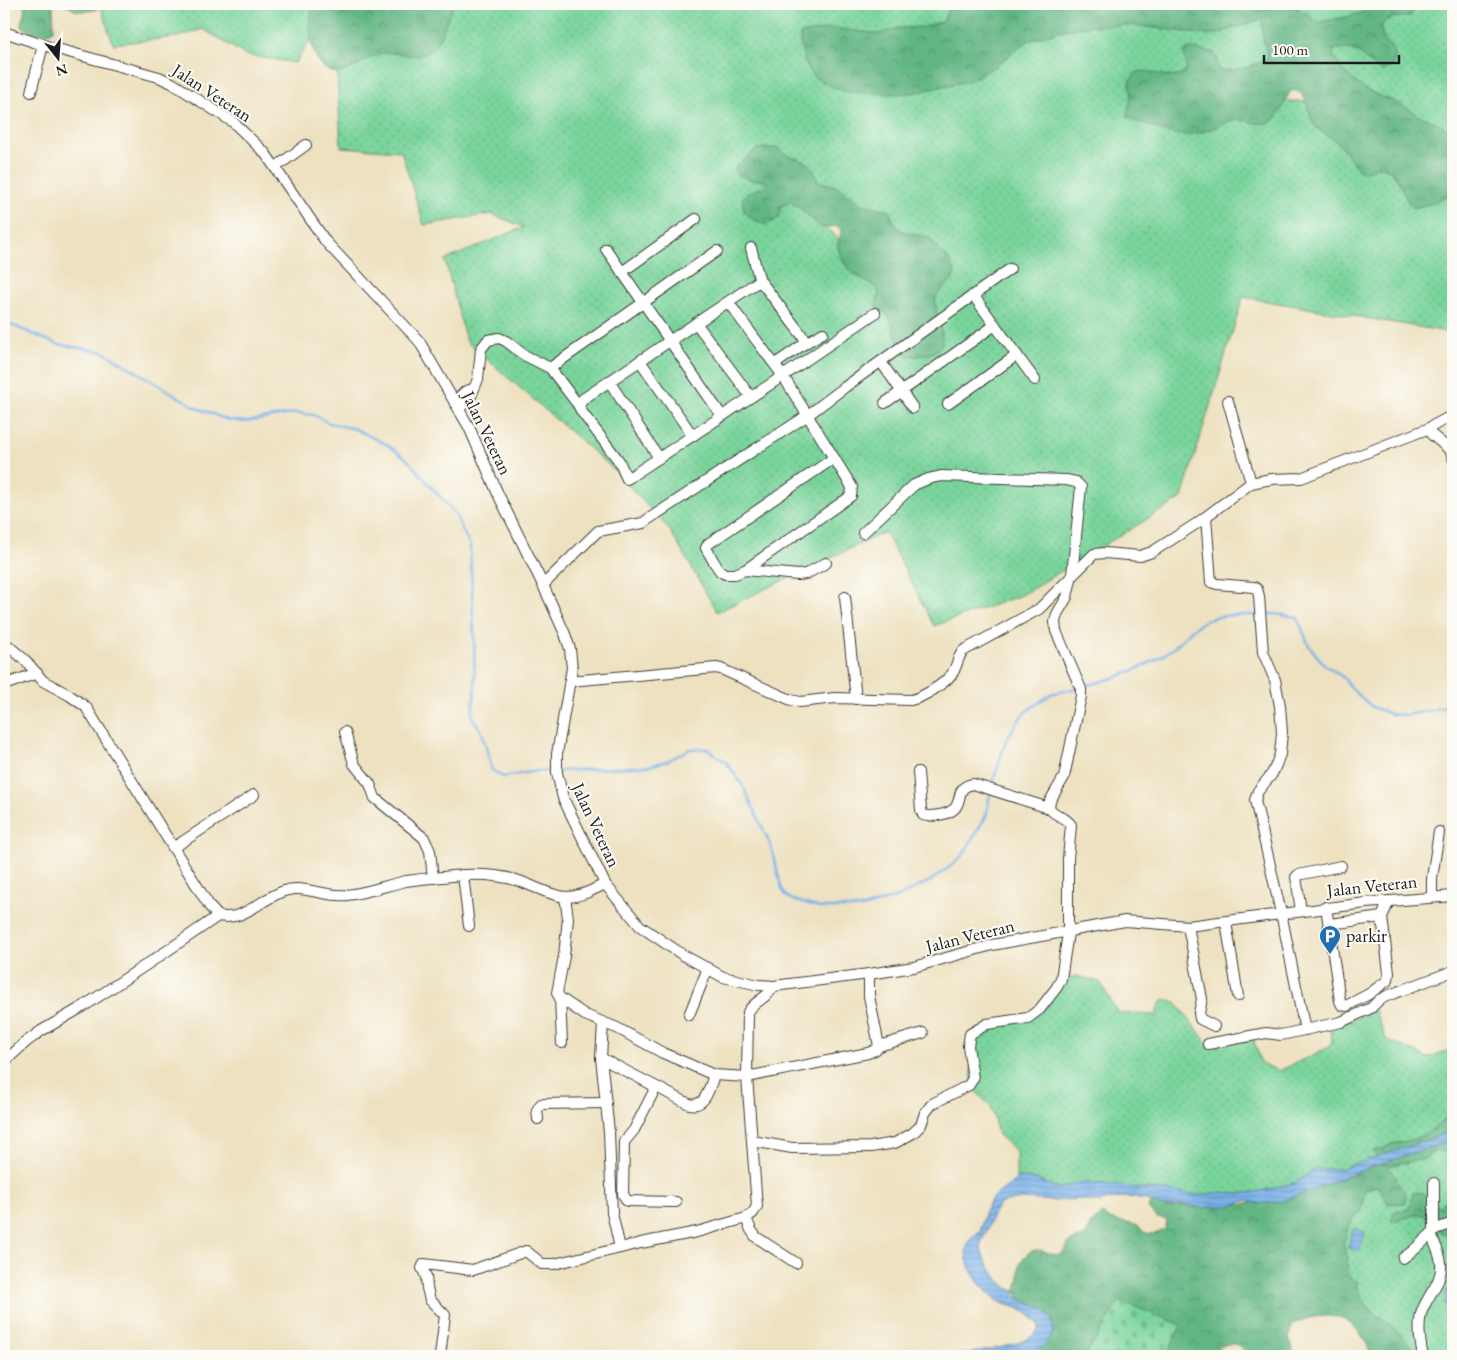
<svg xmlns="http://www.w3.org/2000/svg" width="1457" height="1360" viewBox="0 0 1457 1360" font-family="'EB Garamond',serif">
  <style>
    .grass { fill: url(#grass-dots); stroke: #4a785c; fill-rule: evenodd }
    .forest { fill: url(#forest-crowns); stroke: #3f6950 }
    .cemetery { fill: url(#cemetery-stones); stroke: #4a785c }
    .water { fill: url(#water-rules); stroke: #4a6682 }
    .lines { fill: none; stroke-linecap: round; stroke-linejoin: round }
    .stream { stroke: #79b1e9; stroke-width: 2.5 }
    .minor-casing { stroke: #3b3a35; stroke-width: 12 }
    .minor { stroke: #fff; stroke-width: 10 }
    .labels { text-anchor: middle; stroke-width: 4; stroke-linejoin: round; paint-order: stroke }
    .street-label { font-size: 18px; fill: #1c1c1c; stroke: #fdfcf7 }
    .poi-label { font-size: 18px; fill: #1c1c1c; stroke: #fdfcf7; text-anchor: start }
  </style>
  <defs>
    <pattern id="grass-dots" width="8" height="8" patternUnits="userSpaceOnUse" patternTransform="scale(1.25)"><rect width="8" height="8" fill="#79d49b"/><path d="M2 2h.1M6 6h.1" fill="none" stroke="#68b585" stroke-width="1.8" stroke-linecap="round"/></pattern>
    <pattern id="forest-crowns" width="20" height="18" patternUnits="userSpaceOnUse" patternTransform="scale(1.25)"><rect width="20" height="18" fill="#62b683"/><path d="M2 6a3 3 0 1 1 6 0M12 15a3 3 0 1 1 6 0" fill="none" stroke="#50936a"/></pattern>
    <pattern id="cemetery-stones" width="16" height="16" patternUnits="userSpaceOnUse" patternTransform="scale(1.25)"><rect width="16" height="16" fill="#79d49b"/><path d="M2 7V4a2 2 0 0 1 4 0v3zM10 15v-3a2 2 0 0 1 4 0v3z" fill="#68b585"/></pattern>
    <pattern id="water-rules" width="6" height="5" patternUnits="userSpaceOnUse" patternTransform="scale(1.25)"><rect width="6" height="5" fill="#79b1e9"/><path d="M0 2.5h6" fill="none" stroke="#628fbc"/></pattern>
  </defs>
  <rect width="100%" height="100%" fill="#fdfcf7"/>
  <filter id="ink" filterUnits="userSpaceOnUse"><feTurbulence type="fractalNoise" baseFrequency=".02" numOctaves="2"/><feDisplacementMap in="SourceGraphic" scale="10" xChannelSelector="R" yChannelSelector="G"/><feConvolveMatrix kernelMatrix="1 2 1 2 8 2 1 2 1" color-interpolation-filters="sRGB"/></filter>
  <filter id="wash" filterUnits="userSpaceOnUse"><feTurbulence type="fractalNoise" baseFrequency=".0096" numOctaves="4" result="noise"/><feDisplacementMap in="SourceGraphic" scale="20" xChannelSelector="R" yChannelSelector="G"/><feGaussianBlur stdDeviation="1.12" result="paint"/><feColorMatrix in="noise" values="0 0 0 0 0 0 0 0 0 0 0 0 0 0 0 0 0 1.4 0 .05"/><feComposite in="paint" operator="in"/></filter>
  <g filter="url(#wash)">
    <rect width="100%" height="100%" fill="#ede1c0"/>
    <g class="grass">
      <polygon points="100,4 324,4 327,17 295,63 245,55 203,29 178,37 113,44"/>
      <path d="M430,4H977L1059,16L1228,4H1453V333L1243,297L1182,498L1022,595L934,626L885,532L717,612L669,529L612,468L466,341L445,260L524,227L491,214L424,225L401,151L341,147L336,55ZM1303,72L1319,102L1200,98ZM809,209L925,271L889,290Z"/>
      <polygon points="1077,976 1100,982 1118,1013 1157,1015 1157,1010 1161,1002 1166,1000 1176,1002 1209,1045 1253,1037 1261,1063 1279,1071 1329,1047 1332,1041 1331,1029 1375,1010 1386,1039 1428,1058 1453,1049 1453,1125 1437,1138 1295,1184 1256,1193 1198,1196 1058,1188 1016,1184 1016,1151 998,1135 991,1107 972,1087 971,1036 978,1029 1028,1020 1068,978"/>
      <polygon points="1453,1141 1453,1356 1413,1356 1351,1300 1337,1228 1372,1173 1383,1163"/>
    </g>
    <g class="forest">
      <path d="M23,4H53L54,30C45,37 34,32 25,30L21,23L25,10Z"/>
      <path d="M63,4H105C99,11 84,13 74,10C71,8 67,6 63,4Z"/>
      <path d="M313,4H454C448,15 440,45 429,51C414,61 400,51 384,53C371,55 361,64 350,69C320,83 310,50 310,27C310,19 312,11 313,4Z"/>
      <path d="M950,4H1311L1295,9L1309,14L1313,20L1320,22L1347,17L1390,4H1409L1412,10L1410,17C1395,16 1374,19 1384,39C1387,44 1392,47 1394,52C1396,57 1395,63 1391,67L1381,71C1371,67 1365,56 1355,51C1350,48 1341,49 1335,49C1332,55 1334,57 1337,62C1344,72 1352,80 1362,87C1373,95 1388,98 1400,104C1407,108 1413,113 1420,116C1433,122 1448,123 1453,139V174L1448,195L1434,203L1413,208C1401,198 1400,166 1378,167C1371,168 1367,173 1359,171C1352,162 1344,148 1335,140C1329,135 1317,131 1314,124C1307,112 1309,92 1292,90C1283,100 1282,118 1267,123C1255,126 1243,117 1233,120C1225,122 1218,127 1211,129C1187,138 1171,136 1149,125C1140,121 1139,125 1128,117C1127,109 1131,102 1131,94C1131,90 1129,86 1130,82C1138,55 1172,89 1185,71C1189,66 1184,58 1184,52L1191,49L1213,52L1217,59L1219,70L1222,71L1246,68L1266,60L1268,56L1263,38L1262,19L1217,34L1208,35L1132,25L1087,26L1059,31L1028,41L991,69L968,81L912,93L888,94L849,92L833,87L814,77L809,71L806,65L800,43V34L833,28L879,34L898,28L923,27L943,21Z"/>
      <path d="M764,148H778C789,159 796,156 808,163C815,167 814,175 818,181L838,187L853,196L861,204L889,210C898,235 904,232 929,237L940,252L946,256L955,271L953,279L936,296C936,300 935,304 936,308C938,327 954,349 925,355C888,364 903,318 876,306L879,293C873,283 866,282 857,276C848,271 839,256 838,246C837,241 841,236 841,230L838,226L822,228L799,207L790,202L781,206L779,218L766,225L752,219L744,211L742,198C748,190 760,190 767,184L764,180H751L736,174L735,170L736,166L756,150Z"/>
      <path d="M1453,1107V1152L1436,1151L1424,1159L1407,1162V1164L1403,1162L1392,1166C1385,1164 1376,1160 1374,1151C1381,1150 1386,1147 1392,1144C1398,1142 1405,1142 1411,1140C1429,1134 1443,1124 1453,1107Z"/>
      <path d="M1377,1162C1381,1163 1385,1165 1388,1167C1395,1172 1395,1179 1399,1185C1404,1191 1409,1195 1404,1203L1388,1204L1381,1190L1376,1186L1365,1190L1361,1212L1355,1214L1348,1228L1343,1244L1348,1258L1347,1265L1350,1278L1357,1281C1360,1308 1379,1314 1397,1331C1406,1339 1411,1349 1422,1356H1370C1369,1346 1365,1340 1359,1332C1342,1310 1316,1314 1293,1324L1289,1336L1294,1356H1248C1236,1335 1222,1345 1207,1356H1034V1352L1050,1328C1042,1321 1016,1301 1016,1291C1016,1286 1019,1281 1019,1276C1019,1266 1021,1257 1030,1252C1044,1243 1060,1269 1069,1242L1086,1235L1090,1225L1103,1214L1109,1219L1136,1225L1144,1232L1149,1234L1158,1233L1165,1229L1167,1221L1166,1219L1156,1218L1148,1208L1152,1201H1155L1167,1207H1180L1183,1205L1235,1202L1240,1205L1352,1176L1358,1168Z"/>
      <polygon points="1413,1192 1423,1193 1436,1206 1440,1207 1444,1202 1450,1199 1451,1194 1453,1194 1453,1235 1450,1236 1441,1232 1423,1215 1415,1215 1393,1221 1391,1220 1393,1212 1409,1208"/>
    </g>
    <path class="cemetery" d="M1120,1301L1181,1325L1167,1356H1085C1098,1338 1107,1319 1120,1301Z"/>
    <g class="water">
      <path d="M1453,1129V1142H1446L1360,1171L1283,1201L1258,1204L1248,1200L1232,1206L1209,1207L1205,1208L1183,1205L1163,1207L1147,1200L1125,1197L1100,1202L1077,1199L1053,1201L1020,1199L999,1204C994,1213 991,1220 988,1229C986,1234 982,1238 981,1243C979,1257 999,1284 1012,1290C1015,1291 1020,1292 1023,1293L1014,1292L1015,1297C1027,1302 1037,1303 1046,1312C1065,1329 1044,1352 1025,1356C1018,1358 1009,1356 1002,1356C984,1356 966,1356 948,1356C964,1353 1043,1347 1039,1324C1033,1319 1027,1313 1020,1309C1013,1306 1004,1305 998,1301C979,1288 948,1249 980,1232L984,1213L992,1198L1018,1178L1035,1179L1058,1188L1086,1182L1198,1195L1223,1192L1237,1194L1256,1192L1295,1183L1315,1169H1340L1436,1137Z"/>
      <polygon points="1353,1229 1365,1232 1360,1251 1348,1248"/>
      <polygon points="1453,1261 1453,1285 1447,1282 1448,1263"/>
      <polygon points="1453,1290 1453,1305 1445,1306 1446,1291"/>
      <polygon points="1445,1315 1453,1315 1453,1340 1450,1341 1446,1328"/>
    </g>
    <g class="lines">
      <g class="stream">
        <polyline points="4,322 57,344 104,352 197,408 228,420 246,422 296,413 314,415 329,423 355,429 386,444 407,459 455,514 470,546 474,636 475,689 472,717 482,732 492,770 503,777 536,771 554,771"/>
        <polyline points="1262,614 1275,614 1297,617 1309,646 1324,664 1344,678 1350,687 1372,707 1390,714 1407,715 1453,705"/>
        <path d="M1084,686C1111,680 1149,667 1172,649C1184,639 1192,626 1207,620C1222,614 1240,615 1257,615"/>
        <polyline points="559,771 650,766 669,760 690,749 708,749 727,763 743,786 770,844 782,889 786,896 793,900 819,908 862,908 898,897 930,881 951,866 963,855 986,816 990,794"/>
        <polyline points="992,786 1005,743 1014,727 1024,713 1051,694 1076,688"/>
      </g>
    </g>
  </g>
  <g filter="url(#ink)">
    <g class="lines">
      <g class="minor-casing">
        <g id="minor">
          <polyline points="4,32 43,45 159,77 172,83 233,122 265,153 326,242 419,341 469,427 498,494 543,585 565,634 570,649 572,668 557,754 557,773 563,798 605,884 640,926 683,955 723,977 759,985 774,986 869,974 914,967 992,945 1125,921 1188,926 1366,903 1453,896"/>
          <polyline points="31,92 43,45"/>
          <polyline points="276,167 306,145"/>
          <polyline points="751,248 760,282"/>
          <polyline points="606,249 722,416"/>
          <polyline points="622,272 696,219"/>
          <polyline points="973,295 1035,380"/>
          <polyline points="728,302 783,376 852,487 851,496 745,570"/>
          <polyline points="696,323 751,397"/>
          <polyline points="807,342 762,283 756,283 583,399 579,406 581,411 619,461 627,479 783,376 875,313"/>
          <polyline points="640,361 693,436"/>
          <polyline points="881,362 913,408"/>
          <polyline points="775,364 807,342 823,333"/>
          <polyline points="550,368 717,251"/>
          <polyline points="609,381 659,458"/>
          <polyline points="455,401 466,391 473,389"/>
          <polyline points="1228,401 1251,483"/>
          <polyline points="885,403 995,325"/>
          <polyline points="948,404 1017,355"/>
          <polyline points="459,409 471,396 478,379 481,349 488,340 499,338 506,341 524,355 550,368 579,406"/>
          <polyline points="1432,435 1450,450 1453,458"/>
          <polyline points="1206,517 1211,582 1217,584 1254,587 1257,589 1259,596 1263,652 1275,680 1280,706 1282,733 1280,754 1276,765 1272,774 1258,791 1255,800 1281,913 1305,1030"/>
          <polyline points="826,563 806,574 798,575 745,570 735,574 725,574 720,571 714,562 706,548 708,544 834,458"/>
          <polyline points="543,585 598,531 643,523 647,520 808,415 845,387 1010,269"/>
          <polyline points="845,597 856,699"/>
          <path d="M4,642L26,661L43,681L69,695L86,707L210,907L218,916C244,922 260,899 284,891C304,884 326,898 347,895C367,893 387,885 406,881C425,878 445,877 463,875C483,874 501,875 519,881C534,886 551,896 566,897C580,897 593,890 605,884"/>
          <path d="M570,681L716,668L721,669L791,700L800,702L835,698L911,700C924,697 944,684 952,674C957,667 957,658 963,651L1039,609L1094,554L1105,553L1140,556L1152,552L1196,524L1251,483L1271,479L1301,478L1427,429L1453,415"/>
          <polyline points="4,685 37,673"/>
          <polyline points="345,732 354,764 370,784 375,798 424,838 430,851 433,878"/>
          <path d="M918,772L921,810L923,815C928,817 933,816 939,815C971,810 949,788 973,784L1049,808"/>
          <polyline points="173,848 254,795"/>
          <polyline points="463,875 469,926"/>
          <polyline points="1432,896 1432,878 1439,832"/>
          <polyline points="565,897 568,918 564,956 557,993 560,998 585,1015 617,1028 663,1053 714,1075 747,1077 868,1053 875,1050 879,1046 869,996 869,974"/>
          <polyline points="1326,907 1340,1001 1342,1005 1346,1006 1369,994 1388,980 1389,973 1382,917 1389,901"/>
          <polyline points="1301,911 1296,877 1298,875 1341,866"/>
          <polyline points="1226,922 1238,996"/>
          <polyline points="1330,924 1382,917"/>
          <polyline points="1188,926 1202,999 1199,1013 1200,1019 1214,1026"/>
          <polyline points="560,998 562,1043"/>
          <polyline points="689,1015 708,968"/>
          <polyline points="603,1023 601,1058 609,1132 612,1213 620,1248"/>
          <polyline points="1208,1044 1266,1033 1281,1035 1341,1022 1371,1008 1379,1000 1387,996 1453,971"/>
          <polyline points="879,1046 923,1033"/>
          <path d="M601,1058L689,1104C706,1108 709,1088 714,1075"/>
          <polyline points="4,1062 26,1042 41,1031 84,1006 158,957 218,916"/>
          <polyline points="656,1087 634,1130 624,1142 623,1194 627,1201 676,1202"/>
          <polyline points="538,1119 537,1110 541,1104 606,1103"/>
          <path d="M752,1141L792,1148L871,1147L895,1143L913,1133L921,1125L925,1113L932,1104L969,1085L973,1078L968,1046L970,1034L987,1024L1028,1018L1040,1009L1057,987L1061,979L1068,933V859L1071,825C1066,817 1055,816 1049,808L1050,801L1064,777L1081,696V689L1056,631L1055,622L1057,614L1067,597L1072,575L1081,487L1076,482L1066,480L941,476L928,479L914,485L863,533"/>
          <polyline points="746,1218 751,1230 756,1237 796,1263"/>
          <polyline points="1434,1230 1434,1183"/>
          <polyline points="1403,1258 1414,1250 1431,1234"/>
          <path d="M440,1356L445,1315L430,1300L427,1288L426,1276L422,1268L424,1264L473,1270L526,1251L542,1264H554L641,1243L697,1232L746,1218L753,1213L757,1206L747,1077L748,1012C755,1000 767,999 774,986"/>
          <path d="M1423,1356C1420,1343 1418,1327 1421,1314C1426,1296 1443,1283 1441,1263C1440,1253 1434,1243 1431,1234L1439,1228L1453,1223"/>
        </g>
      </g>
      <use href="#minor" class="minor"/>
    </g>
  </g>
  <defs>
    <g id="parking-pin" transform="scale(1.125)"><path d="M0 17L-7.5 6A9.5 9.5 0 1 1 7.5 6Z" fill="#1f6fb2" stroke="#fdfcf7"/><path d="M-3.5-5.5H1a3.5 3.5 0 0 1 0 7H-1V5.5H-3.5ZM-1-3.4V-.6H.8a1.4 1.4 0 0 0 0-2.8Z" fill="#fff"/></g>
  </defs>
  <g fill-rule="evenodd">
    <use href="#parking-pin" x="1330" y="936"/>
  </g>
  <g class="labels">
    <g class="street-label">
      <text transform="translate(212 93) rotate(33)" y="6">Jalan Veteran</text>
      <text transform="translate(487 433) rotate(64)" y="6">Jalan Veteran</text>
      <text transform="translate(596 825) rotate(65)" y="6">Jalan Veteran</text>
      <text transform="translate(1372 886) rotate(-6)" y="6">Jalan Veteran</text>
      <text transform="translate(970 936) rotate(-14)" y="6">Jalan Veteran</text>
    </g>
    <g class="poi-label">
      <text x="1346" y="942">parkir</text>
    </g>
  </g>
  <rect width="1457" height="1360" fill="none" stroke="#fdfcf7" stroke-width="20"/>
  <g transform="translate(58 58) rotate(163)" stroke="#fdfcf7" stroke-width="4" paint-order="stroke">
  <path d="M0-4L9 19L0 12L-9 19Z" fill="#1c1c1c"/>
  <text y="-8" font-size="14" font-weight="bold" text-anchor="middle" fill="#1c1c1c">N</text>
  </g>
  <path d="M1264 55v8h135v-8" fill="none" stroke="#1c1c1c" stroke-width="2.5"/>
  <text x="1272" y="55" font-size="15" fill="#1c1c1c" stroke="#fdfcf7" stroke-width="4" paint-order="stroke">100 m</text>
</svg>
